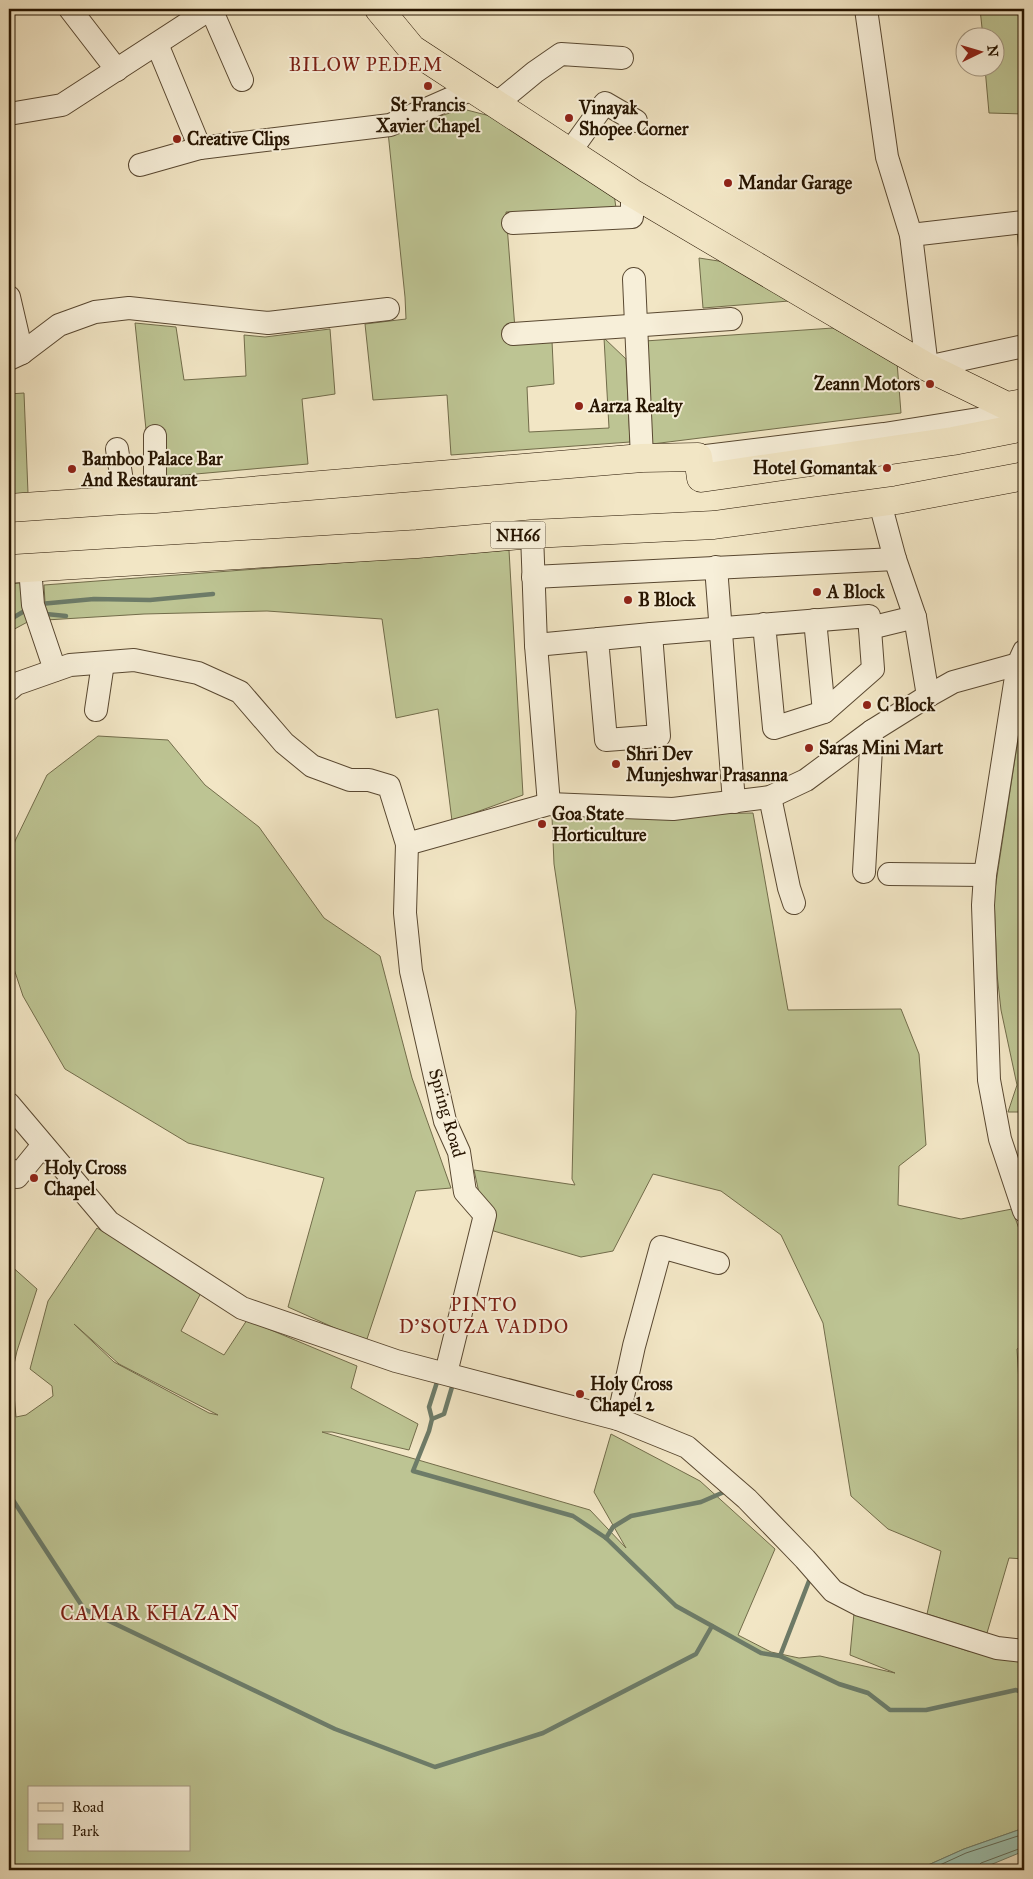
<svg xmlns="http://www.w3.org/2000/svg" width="1033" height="1879" viewBox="0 0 1033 1879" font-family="'IM FELL Great Primer',serif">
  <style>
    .green { fill: #bdc493; stroke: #726c4a; fill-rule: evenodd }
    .water { fill: #9cc0ae; stroke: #6d7b68 }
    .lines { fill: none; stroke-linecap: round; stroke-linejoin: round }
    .shore { stroke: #616a57; stroke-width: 1 }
    .stream { stroke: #6d7b68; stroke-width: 4.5 }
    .minor-casing { stroke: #594831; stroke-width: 24 }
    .major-casing { stroke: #261400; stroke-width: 29 }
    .highway-casing { stroke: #261400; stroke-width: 29 }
    .minor { stroke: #f7efd9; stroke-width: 22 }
    .major { stroke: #f2e6c5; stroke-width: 28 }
    .highway { stroke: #f2e6c5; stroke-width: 28 }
    .poi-dot { fill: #8f2418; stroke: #f7efd9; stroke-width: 2 }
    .labels { text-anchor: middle; stroke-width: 4; stroke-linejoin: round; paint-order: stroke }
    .shield { fill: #f7efd9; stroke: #655641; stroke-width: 1 }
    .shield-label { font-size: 16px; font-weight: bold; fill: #261400 }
    .poi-label { font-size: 18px; font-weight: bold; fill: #261400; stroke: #f7efd9; text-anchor: start }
    .street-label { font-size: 18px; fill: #261400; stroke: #f7efd9 }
    .neighbourhood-label { font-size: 19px; letter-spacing: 1px; fill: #7a1f14; stroke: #f7efd9 }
    .quarter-label { font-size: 20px; letter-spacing: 1px; fill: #7a1f14; stroke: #f7efd9 }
  </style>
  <rect width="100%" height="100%" fill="#f2e6c5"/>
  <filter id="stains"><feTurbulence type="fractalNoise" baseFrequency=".004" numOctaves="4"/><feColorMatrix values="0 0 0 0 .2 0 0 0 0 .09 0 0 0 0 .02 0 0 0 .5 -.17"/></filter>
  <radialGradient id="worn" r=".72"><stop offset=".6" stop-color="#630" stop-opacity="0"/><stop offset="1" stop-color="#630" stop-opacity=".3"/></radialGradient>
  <g class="green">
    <polygon points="980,9 1024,9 1024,114 989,113 985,68 996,68 996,38 983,37"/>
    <polygon points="463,109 490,116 614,194 616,208 506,212 516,342 552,341 554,384 527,387 529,432 609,428 604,338 626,359 630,442 451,455 447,395 373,400 365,324 406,319 405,297 388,132"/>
    <polygon points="1024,229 1024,313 1017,230"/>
    <polygon points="699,258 725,262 789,301 703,308"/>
    <polygon points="135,323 176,327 184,380 246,376 244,335 265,337 330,329 335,394 302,399 308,464 151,478"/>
    <polygon points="833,328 897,362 901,413 652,444 645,341"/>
    <polygon points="24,393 28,493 9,495 9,394"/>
    <polygon points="509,550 523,795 452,821 438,709 396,718 382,619 267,611 144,614 46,620 44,585"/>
    <polygon points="21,583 33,619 9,632 9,584"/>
    <polygon points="1024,711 1024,1112 1008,1112 1017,1085 1001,1010 997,974 994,896 1018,739"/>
    <polygon points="98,736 168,740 205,785 259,827 324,918 380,956 412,1078 451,1188 416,1191 366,1342 288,1307 324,1178 188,1143 65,1069 23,996 9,954 9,865 15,841 47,775"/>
    <polygon points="753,813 788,1010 901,1009 919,1054 926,1145 899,1166 898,1205 961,1219 1012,1209 1024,1243 1024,1345 1017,1349 1022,1434 1024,1438 1024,1559 1009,1558 987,1633 927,1614 941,1551 888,1529 851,1496 823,1323 781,1235 721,1191 653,1174 613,1251 581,1257 487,1229 474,1170 575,1185 572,1179 576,1011 554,864 552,817"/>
    <path d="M97,1228L203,1289L181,1331L224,1355L247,1320L357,1366L351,1388L418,1424L409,1450L332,1432H322L590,1510L626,1548L594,1492L611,1434L700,1481L775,1549L738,1635L771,1652L799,1658L820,1656L895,1673L850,1655L854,1613L968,1651L1024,1659V1828L964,1849L917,1870H9V1264L37,1289L17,1351L12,1373L16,1417L26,1415L53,1396L52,1386L30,1369L48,1301ZM74,1324L119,1364L218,1415L209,1413L114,1362ZM29,1788H189V1850H29Z"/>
  </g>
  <polygon class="water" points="1024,1828 1024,1851 978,1870 917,1870 964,1849"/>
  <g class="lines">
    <g class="shore">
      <polyline points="929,1870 966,1853 1024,1834"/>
      <polyline points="978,1870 978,1866 981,1863 1024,1847"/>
    </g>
    <g class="stream">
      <polyline points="40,604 94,599 150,600 213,594"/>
      <polyline points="45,610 46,614 66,616"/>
      <polyline points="9,620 28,609"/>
      <polyline points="438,1379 429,1407 432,1419 429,1431 413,1471 573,1516 606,1538 676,1606 761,1653 780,1656 839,1684 868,1693 890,1710 926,1710 1016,1690 1024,1693"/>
      <polyline points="432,1419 444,1414 452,1387"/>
      <polyline points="9,1494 84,1609 335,1729 435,1767 543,1733 696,1654 712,1626"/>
      <polyline points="606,1538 613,1527 631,1516 701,1502 724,1492"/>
      <polyline points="780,1656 809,1581"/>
    </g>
    <g class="minor-casing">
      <g id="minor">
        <polyline points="70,9 117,70"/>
        <polyline points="211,9 242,80"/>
        <polyline points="866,9 887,157 911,235 927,367 1024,346"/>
        <polyline points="157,44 200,148 390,125 472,89"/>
        <polyline points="496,104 535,72 561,54 622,58"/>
        <polyline points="9,114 62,105 210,9"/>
        <polyline points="569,153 605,103 636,121"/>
        <polyline points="140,165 200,148"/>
        <polyline points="513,223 632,217 632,193"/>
        <polyline points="911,235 1024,222"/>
        <polyline points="634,279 642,458"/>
        <polyline points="9,297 22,353"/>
        <polyline points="513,334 731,319"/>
        <polyline points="9,359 22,353 59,325 95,312 129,308 268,323 388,309"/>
        <polyline points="155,436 155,499"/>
        <polyline points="117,449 125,500"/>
        <polyline points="698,457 884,434 991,417 1007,406"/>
        <polyline points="880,503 895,559 915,617 928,696"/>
        <polyline points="532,534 536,645 549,804"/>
        <polyline points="716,567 734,802"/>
        <polyline points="30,568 33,605 55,670"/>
        <polyline points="533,577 895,559"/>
        <polyline points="815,620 824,712"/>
        <polyline points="870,628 915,617"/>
        <polyline points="651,634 869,616 873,669 824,712 774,728 764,624"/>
        <polyline points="536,645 651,634 659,736 606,740 597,639"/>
        <polyline points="1018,664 985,875 983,905 989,1080 1000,1139 1024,1211"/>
        <polyline points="9,690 16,684 70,665 134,660 198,673 240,692 284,743 312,766 350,780 369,780 389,786 407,844 549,804 673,809 770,797 806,780 872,731 928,696 953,682 1018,664 1024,651"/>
        <polyline points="96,710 103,663"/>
        <polyline points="770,797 789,888 794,903"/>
        <polyline points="407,844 405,913 411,971 445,1121 459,1152 465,1192 485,1215 446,1373"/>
        <polyline points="864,872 872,731"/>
        <polyline points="889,874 985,875"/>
        <polyline points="9,1104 109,1222 242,1308 396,1361 618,1419 687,1447 747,1499 805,1559 833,1591 860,1605 997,1648 1024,1651"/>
        <polyline points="9,1169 17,1177 43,1145"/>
        <polyline points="618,1419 634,1346 661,1247 718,1263"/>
      </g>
    </g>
    <g class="major-casing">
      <polyline id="major" points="379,9 412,49 632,193 927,367 1007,406 1024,403"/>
    </g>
    <g class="highway-casing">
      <g id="highway">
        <polyline points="9,508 125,500 155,499 642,458 698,457 701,478 953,441 1024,427"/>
        <polyline points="9,569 417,544 532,534 714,525 897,500 1024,476"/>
      </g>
    </g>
    <use href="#minor" class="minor"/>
    <use href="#major" class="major"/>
    <use href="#highway" class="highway"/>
  </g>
  <g class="poi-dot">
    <circle cx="428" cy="86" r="5"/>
    <circle cx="569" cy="118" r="5"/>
    <circle cx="177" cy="139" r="5"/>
    <circle cx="728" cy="183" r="5"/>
    <circle cx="930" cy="384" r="5"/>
    <circle cx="579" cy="406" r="5"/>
    <circle cx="887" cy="468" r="5"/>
    <circle cx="72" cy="469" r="5"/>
    <circle cx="817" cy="592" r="5"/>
    <circle cx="628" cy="600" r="5"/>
    <circle cx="867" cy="705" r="5"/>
    <circle cx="809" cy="748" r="5"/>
    <circle cx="616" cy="764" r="5"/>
    <circle cx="542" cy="824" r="5"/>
    <circle cx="34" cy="1178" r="5"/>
    <circle cx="580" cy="1394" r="5"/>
  </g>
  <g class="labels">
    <rect class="shield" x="490.5" y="521.5" width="55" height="27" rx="4"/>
    <g class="shield-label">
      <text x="518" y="541">NH66</text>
    </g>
    <g class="poi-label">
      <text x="428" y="111" text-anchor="middle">St Francis<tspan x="428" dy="21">Xavier Chapel</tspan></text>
      <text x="579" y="114">Vinayak<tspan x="579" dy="21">Shopee Corner</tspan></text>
      <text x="187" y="145">Creative Clips</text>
      <text x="738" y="189">Mandar Garage</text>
      <text x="920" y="390" text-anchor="end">Zeann Motors</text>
      <text x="589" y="412">Aarza Realty</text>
      <text x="82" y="465">Bamboo Palace Bar<tspan x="82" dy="21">And Restaurant</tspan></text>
      <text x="877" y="474" text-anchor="end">Hotel Gomantak</text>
      <text x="827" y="598">A Block</text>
      <text x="638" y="606">B Block</text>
      <text x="877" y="711">C Block</text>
      <text x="819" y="754">Saras Mini Mart</text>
      <text x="626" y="760">Shri Dev<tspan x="626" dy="21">Munjeshwar Prasanna</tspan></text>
      <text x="552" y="820">Goa State<tspan x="552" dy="21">Horticulture</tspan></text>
      <text x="44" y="1174">Holy Cross<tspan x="44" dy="21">Chapel</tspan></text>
      <text x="590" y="1390">Holy Cross<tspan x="590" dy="21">Chapel 2</tspan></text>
    </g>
    <g class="street-label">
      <text transform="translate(447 1113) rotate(74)" y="6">Spring Road</text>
    </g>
    <g class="neighbourhood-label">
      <text x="366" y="71">BILOW PEDEM</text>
      <text x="484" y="1311">PINTO<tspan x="484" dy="22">D’SOUZA VADDO</tspan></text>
    </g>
    <g class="quarter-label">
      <text x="150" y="1620">CAMAR KHAZAN</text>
    </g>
  </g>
  <rect width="1033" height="1879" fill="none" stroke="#f2e6c5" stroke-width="30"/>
  <rect x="10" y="10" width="1013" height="1859" fill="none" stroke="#261400" stroke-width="2.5"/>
  <rect x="15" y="15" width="1003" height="1849" fill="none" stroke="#261400"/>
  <rect x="28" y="1786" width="162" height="65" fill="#f7efd9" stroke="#a39782"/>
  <rect x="38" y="1803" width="25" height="8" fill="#f2e6c5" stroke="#a39782"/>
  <text x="72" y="1812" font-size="15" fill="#261400">Road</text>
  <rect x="38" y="1824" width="25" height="15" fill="#bdc493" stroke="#a39782"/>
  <text x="72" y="1836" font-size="15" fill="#261400">Park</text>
  <g transform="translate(980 52) rotate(85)"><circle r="24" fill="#f7efd9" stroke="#a39782"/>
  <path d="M0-4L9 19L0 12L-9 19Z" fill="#8f2418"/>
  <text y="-8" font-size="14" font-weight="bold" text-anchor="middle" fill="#261400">N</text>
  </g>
  <rect width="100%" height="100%" filter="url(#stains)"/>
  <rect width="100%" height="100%" fill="url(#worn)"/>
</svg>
